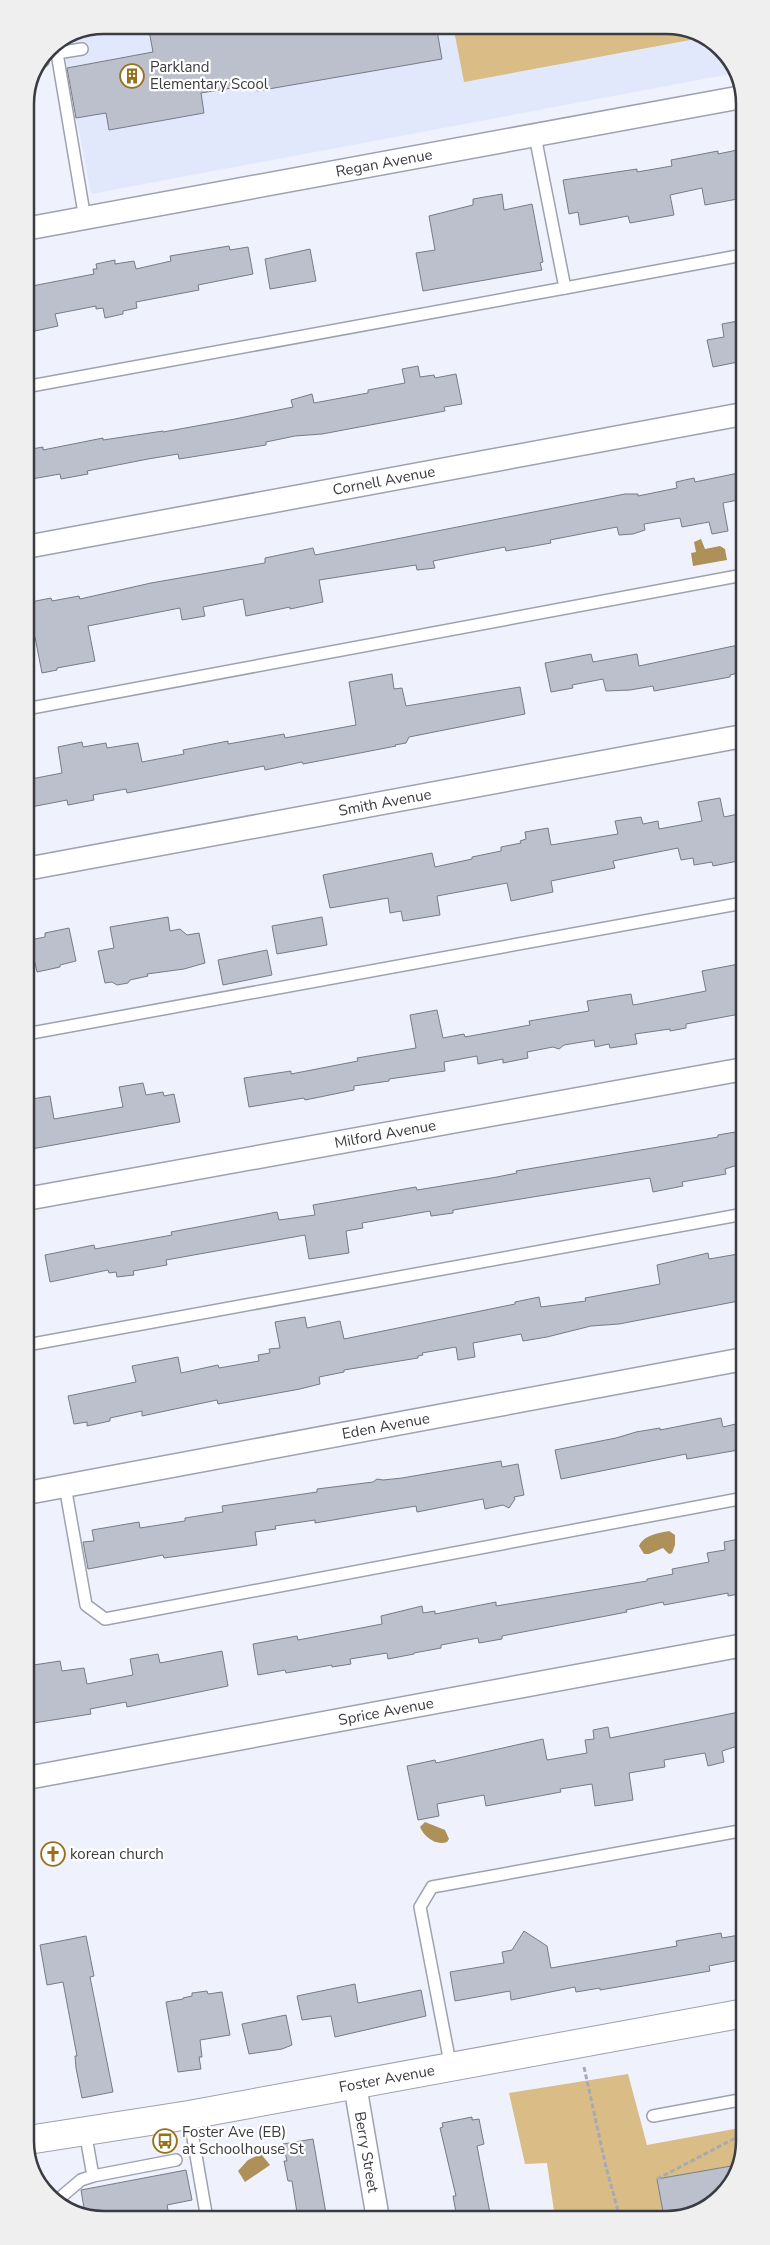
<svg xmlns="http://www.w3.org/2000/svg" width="770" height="2245" viewBox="0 0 770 2245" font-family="'Nunito Sans',sans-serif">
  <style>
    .built { fill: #e2e8fc }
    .green { fill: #d9bc86 }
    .water { fill: #ae9158 }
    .building { fill: #bcc0cd; stroke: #777b86 }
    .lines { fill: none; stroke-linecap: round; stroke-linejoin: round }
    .lane-casing { stroke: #9ea2ae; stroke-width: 14 }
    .street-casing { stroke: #9ea2ae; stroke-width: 25 }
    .secondary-casing { stroke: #9ea2ae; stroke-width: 30 }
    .path { stroke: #a8aab3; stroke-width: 3; stroke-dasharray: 5 2.5; stroke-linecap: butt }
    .lane { stroke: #fff; stroke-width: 11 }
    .street { stroke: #fff; stroke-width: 22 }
    .secondary { stroke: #fff; stroke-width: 28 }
    .labels { text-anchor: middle; stroke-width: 4.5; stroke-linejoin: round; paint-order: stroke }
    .poi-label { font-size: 15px; fill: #3b3c41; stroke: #fff; text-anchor: start }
    .street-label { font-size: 15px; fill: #3b3c41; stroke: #fff }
    .rim { fill: none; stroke: #3b3c41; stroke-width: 2.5 }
  </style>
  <rect width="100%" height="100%" fill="#eff2fd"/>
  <polygon class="built" points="104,25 671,25 718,44 736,73 91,194 62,42"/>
  <g class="green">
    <polygon points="453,25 671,25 701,38 464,82"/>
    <polygon points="628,2074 647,2145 745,2127 745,2141 737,2165 657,2179 664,2217 555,2218 547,2163 525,2164 509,2093"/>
  </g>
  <g class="water">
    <polygon points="701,539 705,549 720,546 725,549 727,560 693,566 691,553 696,552 694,542"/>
    <path d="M669,1531L675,1535V1545L672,1553L669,1554L663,1548L649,1554H644L639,1546C644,1535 658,1533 669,1531Z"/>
    <path d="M425,1822L445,1830L449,1839L447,1842C436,1846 424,1837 420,1827Z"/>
    <polygon points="261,2154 270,2165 245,2182 238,2171 248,2160"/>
  </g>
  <g class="building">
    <polygon points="148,25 210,25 212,32 251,25 436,25 442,59 257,91 256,84 201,93 204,113 109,130 106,113 76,118 67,68 153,52"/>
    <polygon points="742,149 743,198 705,205 702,188 670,195 674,215 630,223 628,216 580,225 578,212 569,214 563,180 637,169 637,172 672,166 671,160 718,151 718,154"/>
    <polygon points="502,194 504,210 532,204 543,262 540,263 542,270 423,291 416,253 435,250 429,216 473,205 473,199"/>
    <polygon points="229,246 230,250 248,247 253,274 198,285 199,290 136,302 137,308 123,311 123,314 105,318 103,308 96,309 96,306 55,314 58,326 35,331 27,287 94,274 93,269 97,269 96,264 115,260 115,264 134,261 136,269 171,261 170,256"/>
    <polygon points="310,249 316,281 270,289 265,259"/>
    <polygon points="743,320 743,361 713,367 707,340 724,337 722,324"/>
    <polygon points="418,366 420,377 434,375 435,378 456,374 462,404 444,407 445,411 322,434 295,436 266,442 266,445 179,459 178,454 148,459 87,471 88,474 61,479 60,474 26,480 26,450 43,447 43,450 103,438 103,440 163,431 163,432 235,419 293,407 291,400 312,394 314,403 368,393 368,390 405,383 402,369"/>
    <polygon points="743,472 743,499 723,503 728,531 712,534 709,522 682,527 680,518 644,524 645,530 633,534 619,535 617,527 550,540 551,543 506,551 505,547 433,561 435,568 417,570 416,565 319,580 323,602 290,609 290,607 246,616 243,599 203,607 205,616 182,620 180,608 88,626 95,661 57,668 57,670 42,673 35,637 26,639 26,603 51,598 52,601 79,596 80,599 151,583 265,563 265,558 313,548 315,555 625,494 638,494 638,496 677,488 676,482 694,478 695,482"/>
    <polygon points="743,644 743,672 730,675 730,677 654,691 653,686 630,690 606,691 603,679 572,685 573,688 551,692 545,663 591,654 593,662 637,654 639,666"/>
    <polygon points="392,674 394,689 402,688 406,706 520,687 525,714 409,737 406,743 395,745 396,746 303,764 302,762 265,770 264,766 127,793 126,789 93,795 94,800 68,805 67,800 26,808 26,780 62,773 58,747 82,742 83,747 106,743 107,748 138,743 142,762 184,754 183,750 228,741 228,744 284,734 285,738 356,725 349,682"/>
    <polygon points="720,798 724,817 743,813 743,860 713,866 712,862 694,865 693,858 681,860 678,848 613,861 615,868 551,881 553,892 511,901 507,883 437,896 440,915 403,921 401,911 390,913 388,898 330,908 323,875 432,853 435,867 472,859 472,857 501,851 501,847 521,843 520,841 526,839 525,832 548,828 551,845 618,834 615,821 641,817 643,824 658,821 659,829 702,821 698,802"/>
    <polygon points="168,917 170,931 180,929 187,935 199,933 205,963 184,969 147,974 148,976 130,980 128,983 117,985 112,982 105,983 98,951 114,948 110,927"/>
    <polygon points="322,917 327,945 277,954 272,926"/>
    <polygon points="69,928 76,961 60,965 60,967 37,972 30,940 45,937 45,933"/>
    <polygon points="267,950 272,975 223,985 218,960"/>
    <polygon points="744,963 744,1010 739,1011 740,1014 686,1024 686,1028 670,1031 670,1029 635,1034 637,1044 610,1048 609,1044 595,1047 594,1040 564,1045 559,1049 553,1047 527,1052 528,1058 503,1063 503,1059 478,1064 477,1056 444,1062 445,1071 389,1079 389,1081 354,1086 354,1090 305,1100 304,1098 249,1107 244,1078 291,1071 291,1074 358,1061 357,1058 416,1048 410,1015 437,1010 443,1038 464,1034 465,1037 530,1025 529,1021 589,1011 587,1001 631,994 633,1005 639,1004 706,991 702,971"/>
    <polygon points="143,1083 146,1095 163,1092 164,1096 174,1094 180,1122 26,1150 26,1100 50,1096 54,1119 123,1107 119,1087"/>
    <polygon points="741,1131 742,1136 744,1136 744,1163 725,1169 726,1174 682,1182 683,1186 653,1192 650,1178 453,1210 453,1213 431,1216 430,1211 362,1223 363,1228 346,1231 349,1253 309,1259 305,1235 166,1260 167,1265 133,1271 134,1275 117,1277 116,1272 109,1273 108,1270 50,1282 45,1255 94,1245 95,1249 172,1235 171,1232 277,1212 279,1220 315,1215 313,1205 416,1187 417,1190 497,1177 517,1173 516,1171 718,1137 718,1135"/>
    <polygon points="708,1253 709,1259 744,1253 744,1300 619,1324 591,1326 547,1337 523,1341 521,1334 473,1343 475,1357 458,1360 456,1347 422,1353 423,1355 418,1356 418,1358 344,1370 344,1372 319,1377 320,1384 300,1389 218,1404 217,1400 142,1416 142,1411 110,1418 110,1421 87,1426 87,1422 74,1424 68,1396 136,1382 132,1366 178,1357 181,1373 218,1365 219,1368 259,1361 258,1355 270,1353 269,1349 280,1348 275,1322 305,1317 307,1328 340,1321 344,1339 515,1304 515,1302 539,1297 541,1307 586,1301 585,1298 660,1284 657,1265"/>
    <polygon points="721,1418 723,1427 740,1423 744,1449 687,1459 686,1454 561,1479 555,1450 616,1438 636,1432 660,1428 660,1430"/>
    <polygon points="501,1461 502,1467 518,1464 524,1495 514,1497 515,1499 509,1508 503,1505 485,1509 483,1499 417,1512 416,1506 315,1523 315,1520 275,1526 276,1529 255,1532 257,1545 164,1558 163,1555 88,1569 83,1542 94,1541 92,1530 139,1522 140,1528 185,1521 185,1518 223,1512 222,1506 317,1492 317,1489 373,1482 377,1479 383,1480 402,1478"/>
    <polygon points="744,1538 744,1593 728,1596 728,1593 664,1605 663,1602 626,1610 627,1612 502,1636 502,1639 479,1643 478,1638 441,1645 441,1648 414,1653 414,1654 388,1659 387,1653 350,1659 351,1664 332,1667 332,1665 286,1673 285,1670 258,1675 253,1644 297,1636 298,1640 382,1624 381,1616 422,1606 423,1613 435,1611 435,1614 496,1602 496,1606 647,1581 647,1579 673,1574 672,1569 709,1562 707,1553 725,1550 724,1542"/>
    <polygon points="222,1651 228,1686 127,1707 126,1702 90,1709 91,1714 27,1724 27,1666 60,1661 62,1671 84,1668 87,1684 133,1675 130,1659 158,1654 160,1663"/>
    <polygon points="744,1711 744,1744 722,1751 724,1762 708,1766 705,1753 664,1760 665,1767 629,1773 633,1800 595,1806 592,1784 560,1789 561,1792 486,1806 484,1795 437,1804 439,1816 418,1820 407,1766 435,1760 436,1763 543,1739 547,1760 587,1753 585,1740 594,1739 593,1730 608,1727 610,1738"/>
    <polygon points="524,1931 547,1946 551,1968 677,1946 676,1941 721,1933 722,1938 745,1934 745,1959 709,1966 710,1971 600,1990 600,1988 576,1992 575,1987 511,2000 510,1991 455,2001 450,1972 504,1963 502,1952 512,1950"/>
    <polygon points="86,1936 94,1976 90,1977 113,2092 82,2098 76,2068 75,2056 77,2056 63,1982 47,1985 40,1945"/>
    <polygon points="355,1984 358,2003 421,1990 426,2016 335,2037 331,2016 302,2020 297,1996"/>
    <polygon points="207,1991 208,1994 222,1992 230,2035 200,2040 202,2057 199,2057 201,2069 178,2072 166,2002 183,1999 183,1998 192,1996 192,1993"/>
    <polygon points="286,2015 292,2045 282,2049 249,2054 242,2024"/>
    <polygon points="472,2117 472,2120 479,2119 484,2144 477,2146 490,2213 457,2218 453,2196 456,2196 440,2128 443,2127 442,2123"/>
    <polygon points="313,2139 327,2219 298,2219 292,2181 288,2181 284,2161 287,2161 283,2144"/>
    <polygon points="737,2165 728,2189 686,2217 664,2217 657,2179"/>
    <polygon points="186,2170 192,2200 167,2205 168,2210 120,2220 99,2220 85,2214 81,2190"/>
  </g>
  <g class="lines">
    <g class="lane-casing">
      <g id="lane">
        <polyline points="82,49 57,53 85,219"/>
        <polyline points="42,61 43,61"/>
        <polyline points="565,288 743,255"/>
        <polyline points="25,387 565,288 535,136"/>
        <polyline points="26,709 743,575"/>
        <polyline points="26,1034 743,903"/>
        <polyline points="27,1345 744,1214"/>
        <polyline points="65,1486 86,1605 105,1619 744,1498"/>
        <polyline points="451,2068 420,1907 432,1887 745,1830"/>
        <polyline points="189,2115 207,2219"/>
        <polyline points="653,2116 745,2099"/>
        <polyline points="93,2176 176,2160"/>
        <polyline points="55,2202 81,2180 93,2176 85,2131"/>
      </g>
    </g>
    <g class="street-casing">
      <g id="street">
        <path id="s1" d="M25,229L742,97"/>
        <path id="s2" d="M26,547L743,414"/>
        <path id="s3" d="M26,869L743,736"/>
        <path id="s4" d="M26,1199L744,1069"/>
        <path id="s5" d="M27,1493L744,1359"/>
        <path id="s6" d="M27,1778L744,1645"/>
        <path id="s7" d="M355,2085L378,2219"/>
      </g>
    </g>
    <g class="secondary-casing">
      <g id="secondary">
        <path id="s8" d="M28,2140L189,2115L745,2013"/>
      </g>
    </g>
    <g class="path">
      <polyline points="584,2067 606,2167 620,2218"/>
      <polyline points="657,2179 745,2133"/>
    </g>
    <use href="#lane" class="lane"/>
    <use href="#street" class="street"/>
    <use href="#secondary" class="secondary"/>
  </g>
  <defs>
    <g id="building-ring" transform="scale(1.25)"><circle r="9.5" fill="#fff" stroke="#97711b" stroke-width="1.5"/><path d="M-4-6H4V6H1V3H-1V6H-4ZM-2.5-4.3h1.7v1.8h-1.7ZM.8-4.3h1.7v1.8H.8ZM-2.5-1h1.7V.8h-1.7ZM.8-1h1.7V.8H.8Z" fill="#97711b"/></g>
    <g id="church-ring" transform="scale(1.25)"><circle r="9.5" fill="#fff" stroke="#97711b" stroke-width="1.5"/><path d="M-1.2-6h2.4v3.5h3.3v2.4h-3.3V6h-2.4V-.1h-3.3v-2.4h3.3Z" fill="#97711b"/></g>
    <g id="bus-ring" transform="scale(1.25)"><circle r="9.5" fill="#fff" stroke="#97711b" stroke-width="1.5"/><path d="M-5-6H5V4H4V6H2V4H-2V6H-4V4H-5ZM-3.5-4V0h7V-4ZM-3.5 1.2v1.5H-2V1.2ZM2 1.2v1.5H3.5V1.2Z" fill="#97711b"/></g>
  </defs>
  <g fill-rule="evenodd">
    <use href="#building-ring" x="132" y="76"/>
    <use href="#church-ring" x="53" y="1854"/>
    <use href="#bus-ring" x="165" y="2141"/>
  </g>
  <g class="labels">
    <g class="poi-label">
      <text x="150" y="72">Parkland<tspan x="150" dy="17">Elementary Scool</tspan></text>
      <text x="70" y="1859">korean church</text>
      <text x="182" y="2137">Foster Ave (EB)<tspan x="182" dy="17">at Schoolhouse St</tspan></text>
    </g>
    <g class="street-label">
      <text dy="5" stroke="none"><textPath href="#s1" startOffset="365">Regan Avenue</textPath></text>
      <text dy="5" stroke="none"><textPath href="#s2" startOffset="364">Cornell Avenue</textPath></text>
      <text dy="5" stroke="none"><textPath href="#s3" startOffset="365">Smith Avenue</textPath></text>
      <text dy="5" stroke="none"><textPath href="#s4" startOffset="365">Milford Avenue</textPath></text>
      <text dy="5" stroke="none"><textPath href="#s5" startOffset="365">Eden Avenue</textPath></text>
      <text dy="5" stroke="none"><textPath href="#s6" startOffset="365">Sprice Avenue</textPath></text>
      <text dy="5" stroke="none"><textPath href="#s8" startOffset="364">Foster Avenue</textPath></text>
      <text dy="5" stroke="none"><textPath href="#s7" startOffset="68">Berry Street</textPath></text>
    </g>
  </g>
  <path d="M0 0H770V2245H0ZM104 34H666A70 70 0 0 1 736 104V2141A70 70 0 0 1 666 2211H104A70 70 0 0 1 34 2141V104A70 70 0 0 1 104 34Z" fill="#efeff0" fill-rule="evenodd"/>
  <path class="rim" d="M104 34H666A70 70 0 0 1 736 104V2141A70 70 0 0 1 666 2211H104A70 70 0 0 1 34 2141V104A70 70 0 0 1 104 34Z"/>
</svg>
